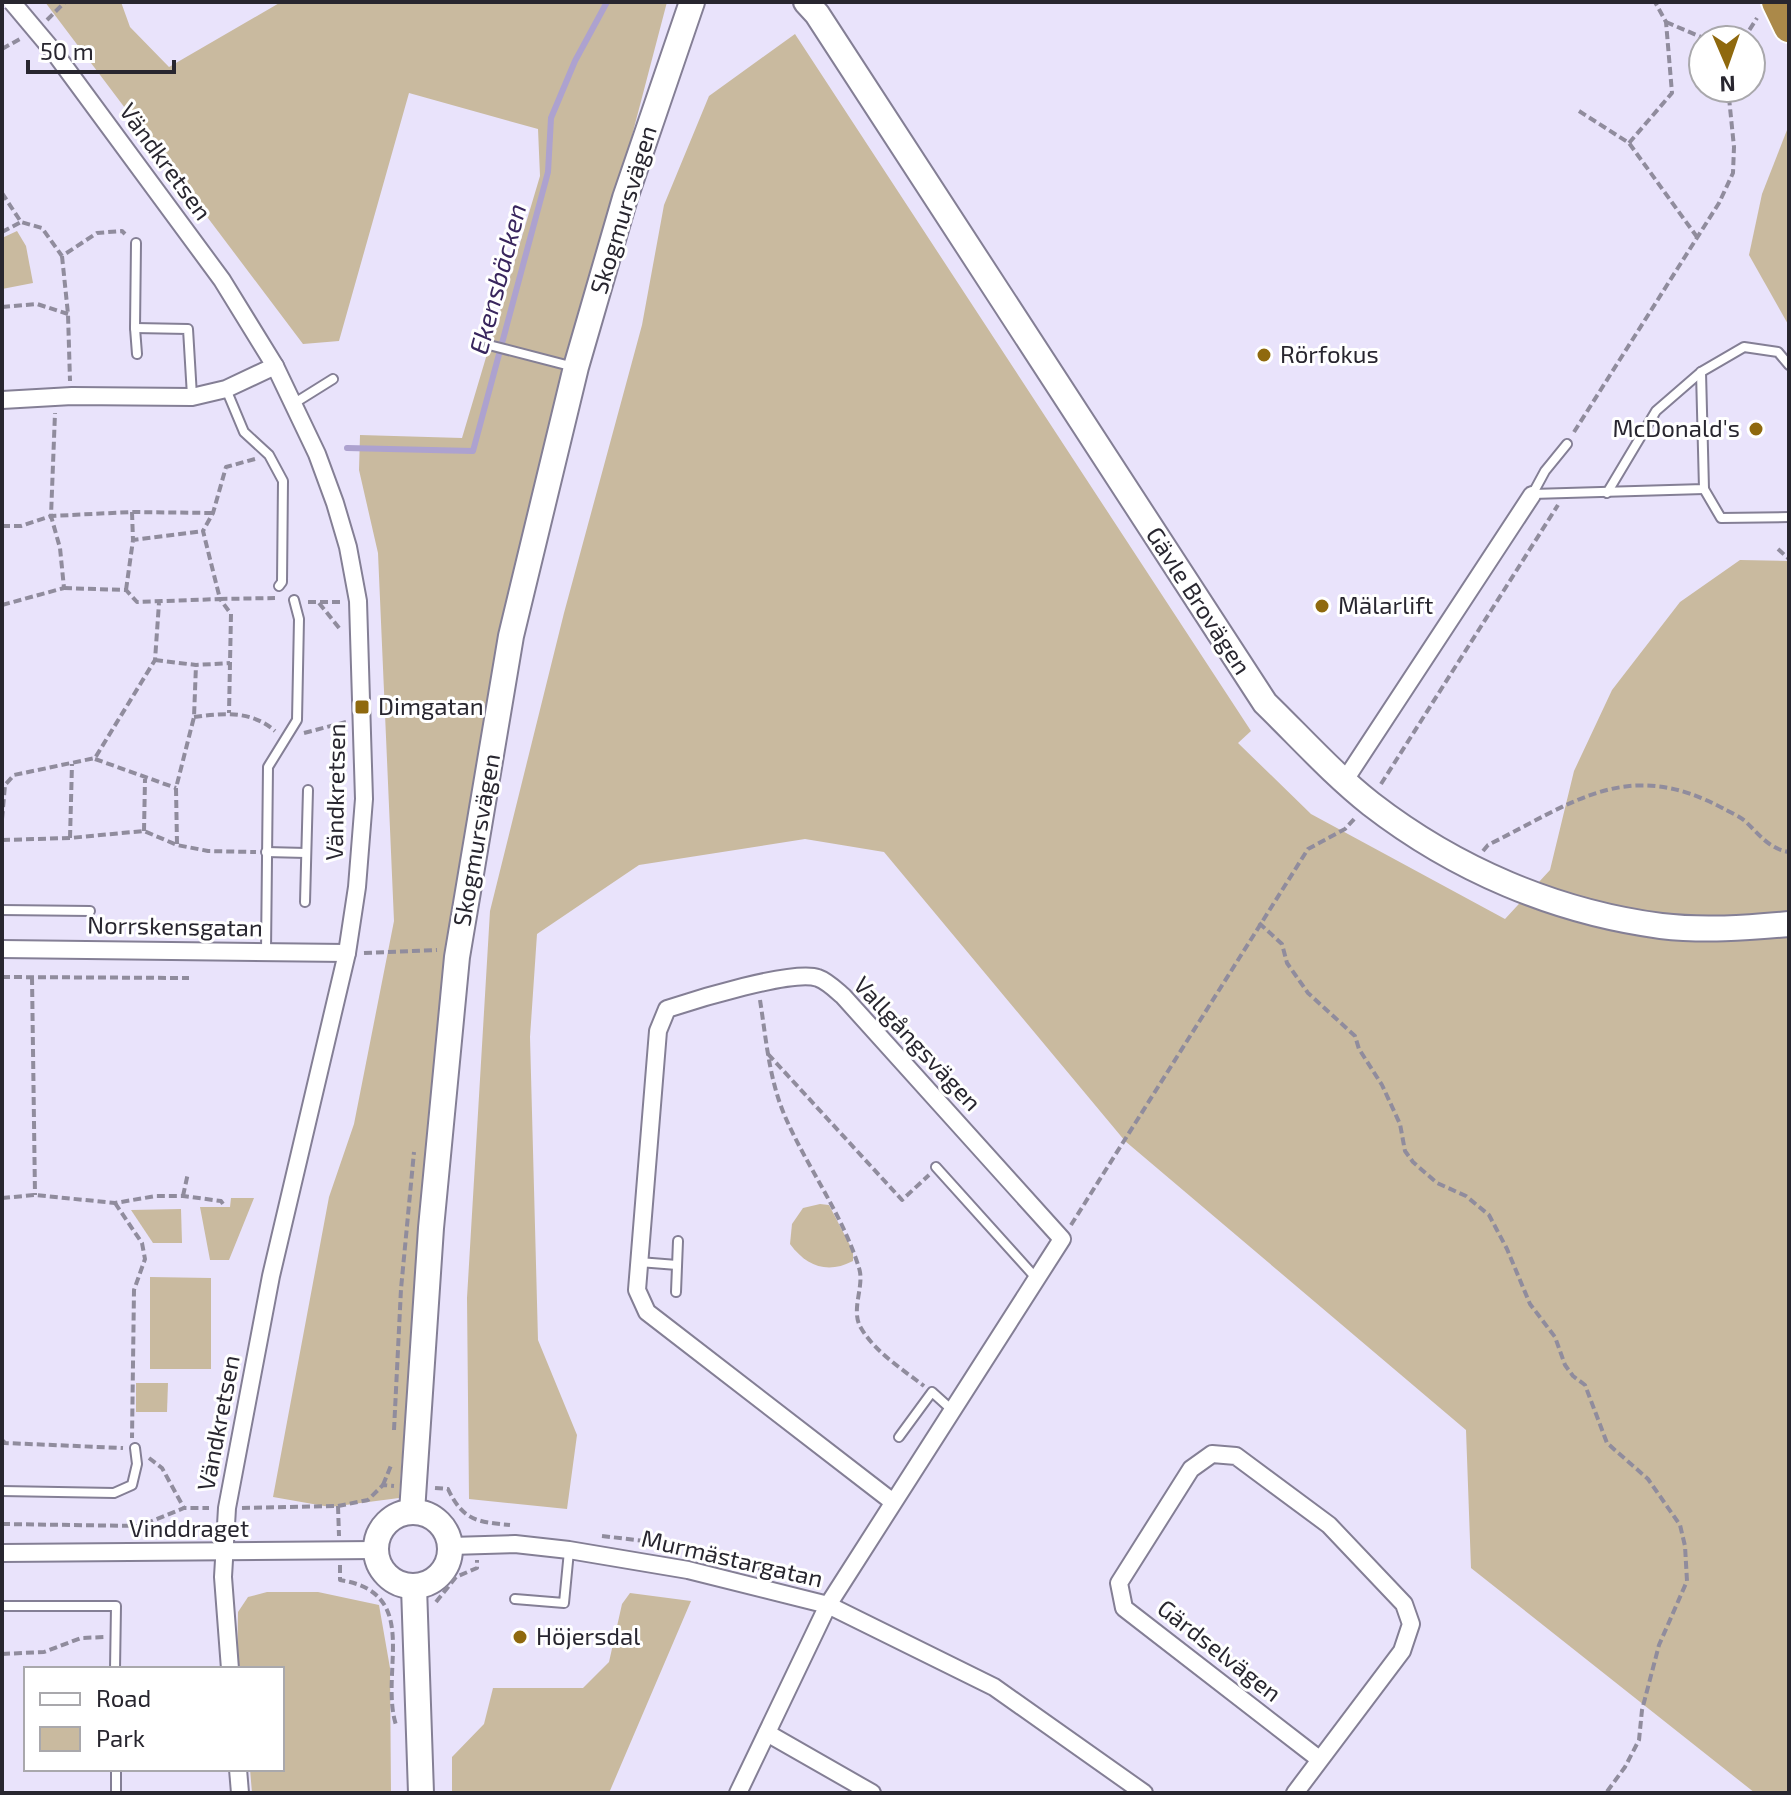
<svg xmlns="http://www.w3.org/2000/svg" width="1791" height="1795" viewBox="0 0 1791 1795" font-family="'Exo 2',sans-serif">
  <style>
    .green { fill: #c9ba9f }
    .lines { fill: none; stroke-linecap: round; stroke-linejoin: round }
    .stream { stroke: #ada2cf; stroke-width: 6 }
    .lane-casing { stroke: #847f95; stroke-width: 12 }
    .street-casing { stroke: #847f95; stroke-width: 20 }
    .secondary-casing { stroke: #847f95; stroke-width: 28 }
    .highway-casing { stroke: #fff; stroke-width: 34 }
    .path { stroke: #908c9d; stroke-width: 4; stroke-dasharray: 8 4; stroke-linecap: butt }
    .lane { stroke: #fff; stroke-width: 8 }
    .street { stroke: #fff; stroke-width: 16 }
    .secondary { stroke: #fff; stroke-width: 24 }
    .highway { stroke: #ab8949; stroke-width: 30 }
    .street-bridge-casing { stroke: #847f95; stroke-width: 20; stroke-linecap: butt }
    .street-bridge { stroke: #fff; stroke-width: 16 }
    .poi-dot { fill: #8f690e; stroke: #fff; stroke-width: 3 }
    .labels { text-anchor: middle; stroke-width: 6; stroke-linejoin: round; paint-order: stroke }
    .street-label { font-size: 24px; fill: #28262f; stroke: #fff }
    .poi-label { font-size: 24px; fill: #28262f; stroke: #fff; text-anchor: start }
    .water-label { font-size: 26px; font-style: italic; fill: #38255d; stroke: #fff }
  </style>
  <rect width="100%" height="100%" fill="#e9e3fb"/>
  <g class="green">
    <polygon points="45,2 121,2 130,27 169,67 281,2 667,2 510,601 437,1069 415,1283 399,1498 330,1507 273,1497 329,1197 354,1124 394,921 378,553 359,470 360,435 462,438 540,176 538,129 409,93 339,341 303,344"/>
    <polygon points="795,34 1251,731 1238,743 1311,814 1505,919 1550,870 1574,771 1612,690 1680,602 1740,560 1789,561 1789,1793 1755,1793 1471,1568 1466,1430 1125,1141 884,852 805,839 639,865 537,934 530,1037 538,1340 577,1435 567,1509 469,1499 467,1298 490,911 564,613 642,325 664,205 709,96"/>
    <polygon points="1789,125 1789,326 1749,255 1762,194"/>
    <polygon points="17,231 26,246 33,283 2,289 2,238"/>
    <polygon points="231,1198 254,1198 229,1260 210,1260 200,1207 230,1207"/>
    <path d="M820,1204L829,1205L853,1251V1261C828,1274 807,1267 790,1244L792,1224L803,1208Z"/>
    <polygon points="181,1209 182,1243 153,1243 131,1210"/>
    <polygon points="150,1277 211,1278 211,1369 150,1369"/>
    <polygon points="136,1383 168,1383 167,1412 136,1412"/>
    <polygon points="267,1592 318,1592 379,1605 390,1668 391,1793 252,1793 250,1769 282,1769 282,1669 237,1669 238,1612 248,1597"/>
    <polygon points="630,1593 691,1601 609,1793 452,1793 452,1757 484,1724 493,1688 583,1688 609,1662 622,1604"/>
  </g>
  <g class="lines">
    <polyline class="stream" points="347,448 473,451 548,172 551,118 575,61 607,2"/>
    <g class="lane-casing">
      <g id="lane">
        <polyline points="136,243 135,328 137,354"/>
        <polyline points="135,328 188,329 192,396"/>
        <polyline points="489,345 574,367"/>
        <polyline points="226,389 244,432 269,455 283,481 282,582 279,586"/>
        <polyline points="293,404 333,379"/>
        <polyline points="1704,489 1721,518 1789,517"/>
        <polyline points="1607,493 1656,411 1701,372 1744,347 1778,352 1789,365"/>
        <polyline points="1532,494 1704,489 1701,372"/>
        <polyline points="1532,495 1545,471 1567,444"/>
        <polyline points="266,852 306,853"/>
        <polyline points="305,902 308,790"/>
        <polyline points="2,910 90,911"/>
        <polyline points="266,951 268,767 297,720 299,619 294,600"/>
        <polyline points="936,1167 1036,1278"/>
        <polyline points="639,1262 677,1265"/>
        <polyline points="676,1292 678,1241"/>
        <polyline points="899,1437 932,1392 952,1410"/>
        <polyline points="2,1491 114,1493 132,1485 137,1464 135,1448"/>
        <polyline points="515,1599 564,1603 569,1551"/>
        <polyline points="2,1606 116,1606 115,1669"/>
        <polyline points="116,1769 116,1793"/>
      </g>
    </g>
    <g class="street-casing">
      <g id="street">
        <polyline points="54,52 222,280 275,366 317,454 335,503 348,547 358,601 364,799 357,887 347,953 271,1276 227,1508 223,1577 230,1669"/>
        <polyline points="2,400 72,396 192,397 226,389 275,366"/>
        <polyline points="1345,780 1532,495"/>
        <polyline points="2,949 347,953"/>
        <polyline points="451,1546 515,1544 569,1550 688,1570 828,1605 994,1687 1144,1793"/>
        <polyline points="2,1553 376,1550"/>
        <polyline points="767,1733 872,1793"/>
        <polyline points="238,1769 240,1793"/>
        <path d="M738,1793L828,1605L1062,1239L843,996C836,990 827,981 818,978C794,969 694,1000 667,1009L658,1031L637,1290L647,1312L893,1502"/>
        <polyline points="1295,1793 1402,1651 1411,1624 1404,1604 1329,1525 1236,1456 1212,1454 1191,1469 1119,1583 1124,1608 1319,1759"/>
      </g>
    </g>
    <g class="secondary-casing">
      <g id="secondary">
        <path d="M806,2L817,14L1265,703C1300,737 1333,774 1371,804C1455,869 1555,912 1661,926C1703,931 1746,928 1789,924"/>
        <circle cx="413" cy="1549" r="37"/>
        <polyline points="412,1512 431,1228 457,957 511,636 576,367 625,198 692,2"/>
        <polyline points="414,1587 421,1793"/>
      </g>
    </g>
    <g class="highway-casing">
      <polyline id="highway" points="1777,2 1789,27"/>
    </g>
    <g class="path">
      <polyline points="47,20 65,2"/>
      <polyline points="1666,22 1708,40"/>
      <polyline points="1743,40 1757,18"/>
      <polyline points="2,49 20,39"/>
      <polyline points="1579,111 1629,143 1697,237"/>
      <polyline points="1629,143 1672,93 1666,22 1655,2"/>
      <polyline points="2,193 21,222 42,228 62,256 97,233 122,231 125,234"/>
      <polyline points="2,232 21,222"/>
      <polyline points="62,256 68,314 70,381"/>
      <polyline points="2,307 37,304 68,314"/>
      <polyline points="1574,432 1719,203 1733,173 1734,147 1728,88"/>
      <polyline points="255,459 226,467 213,513 203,531 220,599 275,598"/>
      <polyline points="132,512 133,540"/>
      <polyline points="2,526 21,526 51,516 132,512 213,513"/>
      <polyline points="1778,549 1789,559"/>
      <polyline points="64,588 126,590 137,602 220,599 231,614 229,713"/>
      <polyline points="126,590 133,540 203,531"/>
      <polyline points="308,602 343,602"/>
      <polyline points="319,603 340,629"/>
      <polyline points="2,605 64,588 60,548 51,516 55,413"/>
      <polyline points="155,660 196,665 230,663"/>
      <path d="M194,717C223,713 251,710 275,731"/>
      <polyline points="304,733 346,722"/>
      <polyline points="95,759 176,788"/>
      <polyline points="1381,784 1558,505"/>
      <polyline points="2,819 5,785 14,775 95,758 155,660 159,603"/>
      <polyline points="144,831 145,779"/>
      <polyline points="70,838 72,764"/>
      <polyline points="2,840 70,838 144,831 177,845 208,851 256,852"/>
      <polyline points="177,844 176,788 194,717 196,665"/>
      <path d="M1483,851L1488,845C1573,803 1628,756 1724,809C1730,812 1739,816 1745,821C1759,834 1769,849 1789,852"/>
      <polyline points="1259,923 1282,944 1287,963 1308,993 1355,1036 1359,1049 1382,1085 1400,1124 1405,1151 1413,1162 1437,1183 1466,1196 1489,1215 1507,1249 1530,1304 1555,1337 1565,1365 1573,1376 1585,1385 1607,1443 1648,1479 1680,1525 1685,1546 1687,1581 1659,1645 1642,1710 1639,1740 1625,1767 1606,1793"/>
      <polyline points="364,953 437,950"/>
      <polyline points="2,977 189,978"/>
      <polyline points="32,977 35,1195"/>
      <path d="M760,1000C766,1038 769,1078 784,1114C806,1166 842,1213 859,1268C865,1286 850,1310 861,1328C875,1352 902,1369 924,1386"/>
      <polyline points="768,1054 902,1200 929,1175"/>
      <polyline points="183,1196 188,1173"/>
      <polyline points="2,1198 35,1195 115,1203 156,1196 183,1196 221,1201 225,1207"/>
      <polyline points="115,1203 142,1243 145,1259 134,1290 132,1438"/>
      <polyline points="1071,1225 1308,849 1345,829 1356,817"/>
      <polyline points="2,1232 2,1256"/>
      <polyline points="394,1430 401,1289 414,1152"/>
      <polyline points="2,1440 5,1443 123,1448"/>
      <polyline points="149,1458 162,1468 184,1508"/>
      <polyline points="383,1485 392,1463"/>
      <path d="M435,1488L448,1489C463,1521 478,1522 510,1525"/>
      <polyline points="338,1506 339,1536"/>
      <polyline points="242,1508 338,1506 368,1500 383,1485 394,1486"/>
      <polyline points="2,1524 140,1526 184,1508 209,1508"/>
      <polyline points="602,1536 671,1544 715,1557"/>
      <polyline points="747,1564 769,1572"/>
      <path d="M340,1565V1580C423,1593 379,1671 396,1725"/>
      <polyline points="436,1602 456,1577 477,1568 477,1560"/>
      <polyline points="2,1654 44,1652 81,1638 105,1637"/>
    </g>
    <use href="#lane" class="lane"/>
    <use href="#street" class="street"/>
    <use href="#secondary" class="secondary"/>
    <use href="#highway" class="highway"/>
    <g class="street-bridge-casing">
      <polyline id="street-bridge" points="12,2 54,52"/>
    </g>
    <use href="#street-bridge" class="street-bridge"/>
  </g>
  <g class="poi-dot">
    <circle cx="1264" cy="355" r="8"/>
    <circle cx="1756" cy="429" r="8"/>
    <circle cx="1322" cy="606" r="8"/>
    <rect x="354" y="699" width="16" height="16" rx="4"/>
    <circle cx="520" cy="1637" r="8"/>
  </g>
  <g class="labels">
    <g class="street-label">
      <text transform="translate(165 162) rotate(54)" y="8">Vändkretsen</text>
      <text transform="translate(624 210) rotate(-73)" y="8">Skogmursvägen</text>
      <text transform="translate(1198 601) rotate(57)" y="8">Gävle Brovägen</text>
      <text transform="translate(336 792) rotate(-89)" y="8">Vändkretsen</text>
      <text transform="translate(477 840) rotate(-80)" y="8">Skogmursvägen</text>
      <text transform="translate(175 927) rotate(1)" y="8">Norrskensgatan</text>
      <text transform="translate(917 1044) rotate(47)" y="8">Vallgångsvägen</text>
      <text transform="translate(219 1423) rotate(-79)" y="8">Vändkretsen</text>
      <text x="189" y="1537">Vinddraget</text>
      <text transform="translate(732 1559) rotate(13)" y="8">Murmästargatan</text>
      <text transform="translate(1219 1651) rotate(38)" y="8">Gärdselvägen</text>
    </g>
    <g class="poi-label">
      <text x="1280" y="363">Rörfokus</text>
      <text x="1740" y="437" text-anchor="end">McDonald's</text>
      <text x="1338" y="614">Mälarlift</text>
      <text x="378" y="715">Dimgatan</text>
      <text x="536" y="1645">Höjersdal</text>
    </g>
    <g class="water-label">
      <text transform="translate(498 279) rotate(-75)" y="9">Ekensbäcken</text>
    </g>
  </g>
  <rect width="1791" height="1795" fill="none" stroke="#28262f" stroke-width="8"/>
  <rect x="24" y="1667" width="260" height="104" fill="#ffffff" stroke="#a9a8ac" stroke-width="2"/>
  <rect x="40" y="1693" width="40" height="12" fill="#ffffff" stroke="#a9a8ac" stroke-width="2"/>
  <text x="96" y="1707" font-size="24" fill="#28262f">Road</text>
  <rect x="40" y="1727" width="40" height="24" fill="#c9ba9f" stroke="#a9a8ac" stroke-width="2"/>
  <text x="96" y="1747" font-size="24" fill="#28262f">Park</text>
  <g transform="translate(1727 64) rotate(178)"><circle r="38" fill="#ffffff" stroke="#a9a8ac" stroke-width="2"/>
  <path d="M0-6L14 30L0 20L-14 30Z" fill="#8f690e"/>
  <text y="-12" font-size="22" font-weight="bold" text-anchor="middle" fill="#28262f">N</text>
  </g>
  <path d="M28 60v12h146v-12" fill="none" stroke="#28262f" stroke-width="4"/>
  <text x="40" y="60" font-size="24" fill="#28262f" stroke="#ffffff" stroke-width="6" paint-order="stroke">50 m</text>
</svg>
